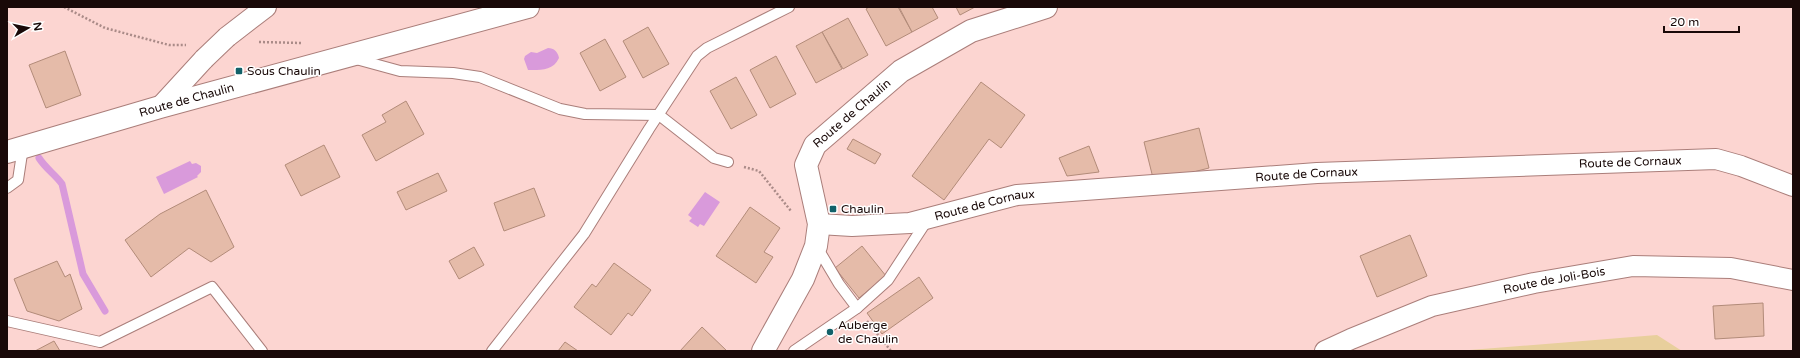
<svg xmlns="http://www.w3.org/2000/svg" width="1800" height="358" viewBox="0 0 1800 358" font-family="'Varela Round',sans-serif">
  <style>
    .green { fill: #e8cf9c }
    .water { fill: #d99adb }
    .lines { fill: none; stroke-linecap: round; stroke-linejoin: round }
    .stream { stroke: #d99adb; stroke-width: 7 }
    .building { fill: #e5bba9; stroke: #b28b79 }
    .lane-casing { stroke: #aa7e7a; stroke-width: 12 }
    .street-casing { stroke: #aa7e7a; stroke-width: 22 }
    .secondary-casing { stroke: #aa7e7a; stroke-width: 24 }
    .path { stroke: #aa8b88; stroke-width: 2.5; stroke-dasharray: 2 2; stroke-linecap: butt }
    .lane { stroke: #fff; stroke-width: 10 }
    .street { stroke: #fff; stroke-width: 20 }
    .secondary { stroke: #fff; stroke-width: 22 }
    .street-bridge-casing { stroke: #aa7e7a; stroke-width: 22; stroke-linecap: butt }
    .street-bridge { stroke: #fff; stroke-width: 20 }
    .poi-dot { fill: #126169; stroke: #fff; stroke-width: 1.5 }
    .labels { text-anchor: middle; stroke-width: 3; stroke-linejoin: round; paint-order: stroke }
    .poi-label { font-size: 12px; fill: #190908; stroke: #fff; text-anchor: start }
    .street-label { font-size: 12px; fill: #190908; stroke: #fff }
  </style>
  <rect width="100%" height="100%" fill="#fcd5d1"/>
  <polygon class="green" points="1657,335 1682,351 1457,351"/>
  <g class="water">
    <path d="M548,48C554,48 558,52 559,58C553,71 540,70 528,70L524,59L525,56L531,52L537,53Z"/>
    <polygon points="190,161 192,164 196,163 201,166 201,172 197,176 198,177 164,194 156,177"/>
    <polygon points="705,192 720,202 704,226 700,224 698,227 689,221 692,218 688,215"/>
  </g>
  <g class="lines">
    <path class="stream" d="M39,158C46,169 55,174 62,184L83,274L105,311"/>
  </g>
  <g class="building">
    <polygon points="869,7 898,7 912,32 886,46 866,9"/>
    <polygon points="899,7 932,7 938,18 912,32"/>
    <polygon points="956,7 975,7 960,15"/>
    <polygon points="848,18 868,55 843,69 822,32"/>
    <polygon points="648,27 669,64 643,78 623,41"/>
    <polygon points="822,32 842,69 816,83 796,46"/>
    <polygon points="605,39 626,77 600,91 580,53"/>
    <polygon points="65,51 81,95 46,108 29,65"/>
    <polygon points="776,56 796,94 770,108 750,70"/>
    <polygon points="736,77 757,115 731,129 710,91"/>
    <polygon points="981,82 1025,115 1001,148 989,139 944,200 912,176"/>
    <polygon points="406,101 424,134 376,161 362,135 386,122 382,115"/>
    <polygon points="1199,128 1209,168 1154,182 1144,142"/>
    <polygon points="853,139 881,154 875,164 847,149"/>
    <polygon points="324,145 340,177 301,196 285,165"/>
    <polygon points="1089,146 1099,172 1067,176 1059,158"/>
    <polygon points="438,173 447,191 406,210 397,192"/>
    <polygon points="534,188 545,216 504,231 494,203"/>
    <polygon points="206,190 234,247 211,262 189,248 151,277 125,240 160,214"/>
    <polygon points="750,207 780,228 764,252 773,257 756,283 716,256"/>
    <polygon points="1410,235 1427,276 1377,297 1360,256"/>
    <polygon points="862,246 886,276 859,298 835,268"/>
    <polygon points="474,247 484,265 459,279 449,261"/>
    <polygon points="57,261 65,277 70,274 82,309 59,321 27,311 14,279"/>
    <polygon points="614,263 651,290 632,316 628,313 611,335 574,307 592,284 596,287"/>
    <polygon points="919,277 933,298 882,334 867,313"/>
    <polygon points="1763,303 1764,336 1715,339 1713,306"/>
    <polygon points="702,327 727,351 680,351"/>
    <polygon points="54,341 60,351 35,351"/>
    <polygon points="565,342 578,351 558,351"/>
  </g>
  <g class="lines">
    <g class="lane-casing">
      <g id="lane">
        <polyline points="356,59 400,71 453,73 480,77 560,109 585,114 659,115 714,158 728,162"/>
        <polyline points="7,188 18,180 23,147"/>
        <polyline points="817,247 839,284 857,308"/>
        <polyline points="7,321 100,342 212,287 262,351"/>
        <polyline points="492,351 584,234 649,129 697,56 707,48 789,7"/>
        <polyline points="794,351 857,308 888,280 928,219"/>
      </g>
    </g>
    <g class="street-casing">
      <g id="street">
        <polyline points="227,37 266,7"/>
        <polyline points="160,107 204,59"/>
        <path id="s1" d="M819,224L852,226L910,223L1017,195L1317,173L1716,159L1741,166L1793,186"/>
        <path id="s2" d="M1325,351L1351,339L1432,306L1534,283L1633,266L1731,268L1793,280"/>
      </g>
    </g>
    <g class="secondary-casing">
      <g id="secondary">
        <path id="s3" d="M7,152L160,107L528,7"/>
        <path id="s4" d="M763,351L803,279L816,246L819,224L806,165L815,145L901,71L971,31L1046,7"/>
      </g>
    </g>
    <g class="path">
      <polyline points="64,7 105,28 169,45 186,45"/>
      <polyline points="259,42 302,43"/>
      <polyline points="744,167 759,171 791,211"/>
      <polyline points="867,321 891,351"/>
    </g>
    <use href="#lane" class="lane"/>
    <use href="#street" class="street"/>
    <use href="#secondary" class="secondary"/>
    <g class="street-bridge-casing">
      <polyline id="street-bridge" points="204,59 227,37"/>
    </g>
    <use href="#street-bridge" class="street-bridge"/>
  </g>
  <g class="poi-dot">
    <rect x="235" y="67" width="8" height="8" rx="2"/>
    <rect x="829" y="205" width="8" height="8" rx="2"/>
    <circle cx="830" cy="332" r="4"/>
  </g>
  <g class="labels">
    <g class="poi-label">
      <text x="247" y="75">Sous Chaulin</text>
      <text x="841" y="213">Chaulin</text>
      <text x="838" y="329">Auberge<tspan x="838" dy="14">de Chaulin</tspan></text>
    </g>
    <g class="street-label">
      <text dy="4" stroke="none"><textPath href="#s3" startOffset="187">Route de Chaulin</textPath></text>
      <text dy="4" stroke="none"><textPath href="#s4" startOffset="271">Route de Chaulin</textPath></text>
      <text dy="4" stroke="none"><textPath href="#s1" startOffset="816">Route de Cornaux</textPath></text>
      <text dy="4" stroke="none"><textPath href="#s1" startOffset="492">Route de Cornaux</textPath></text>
      <text dy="4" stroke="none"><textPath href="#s1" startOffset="168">Route de Cornaux</textPath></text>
      <text dy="4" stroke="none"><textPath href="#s2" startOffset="241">Route de Joli-Bois</textPath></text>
    </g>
  </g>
  <rect width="1800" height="358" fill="none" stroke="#190908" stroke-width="16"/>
  <g transform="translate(28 28) rotate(81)" stroke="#ffffff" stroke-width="3" paint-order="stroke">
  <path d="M0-3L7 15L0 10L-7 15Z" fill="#190908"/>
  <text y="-6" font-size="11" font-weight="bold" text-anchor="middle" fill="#190908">N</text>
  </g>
  <path d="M1664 26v6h75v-6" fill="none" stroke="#190908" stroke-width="2"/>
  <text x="1670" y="26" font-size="12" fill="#190908" stroke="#ffffff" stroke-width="3" paint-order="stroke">20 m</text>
</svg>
